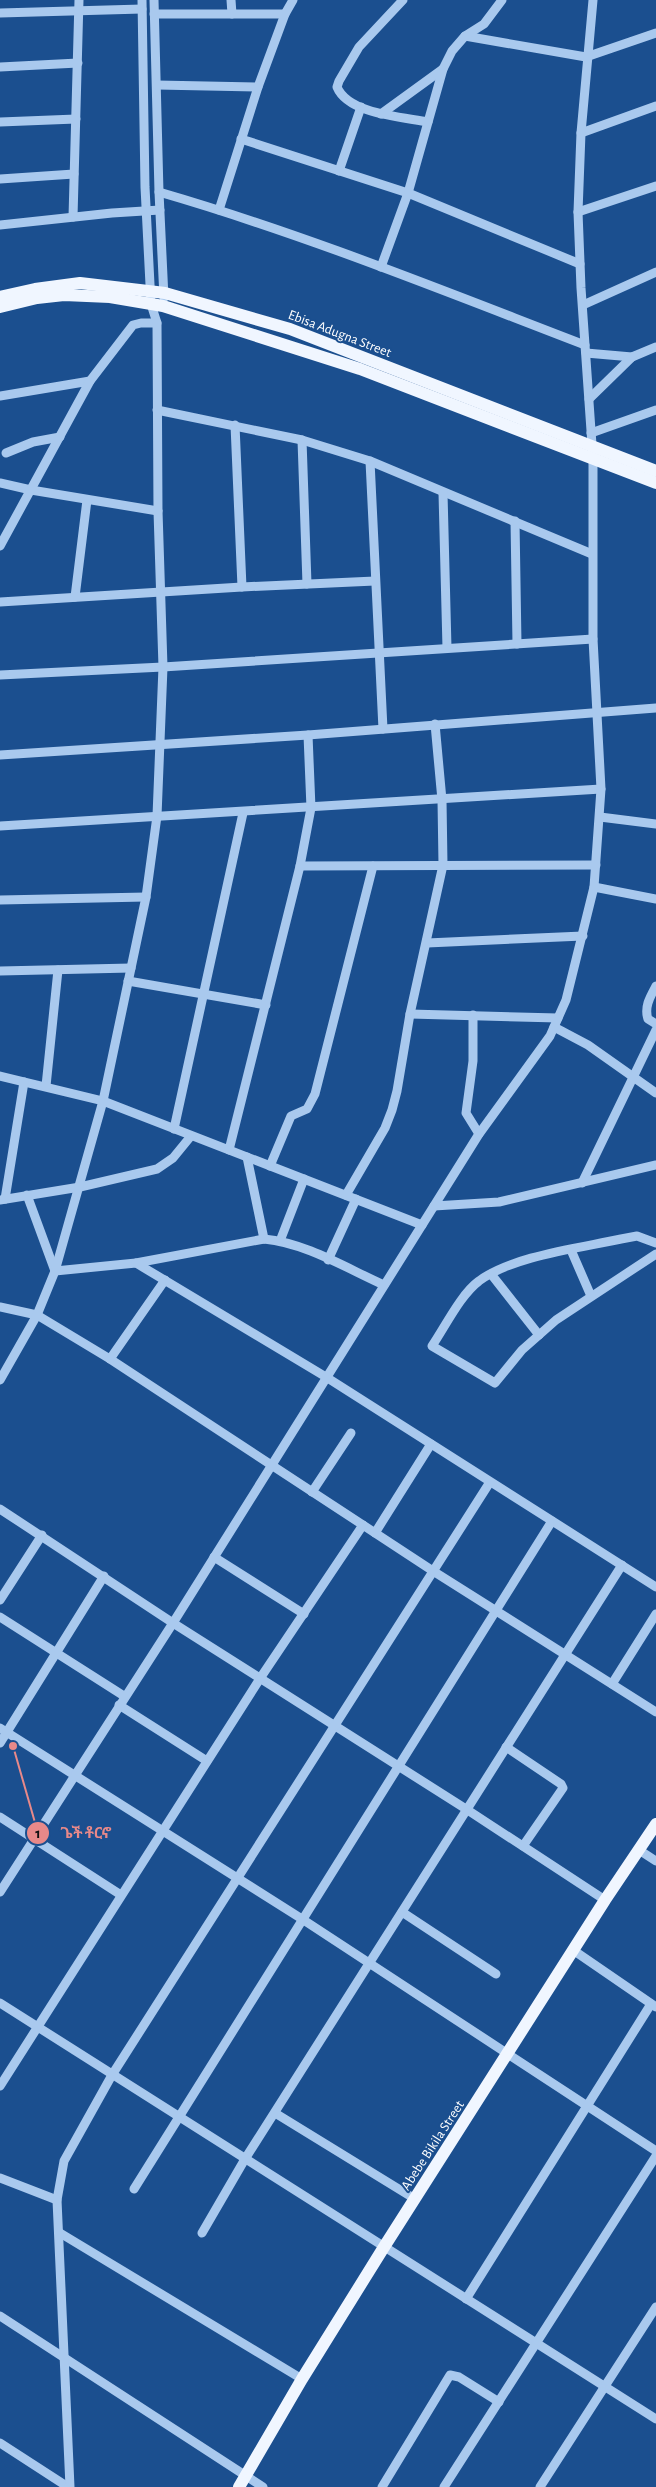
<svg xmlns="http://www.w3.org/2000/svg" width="656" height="2487" viewBox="0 0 656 2487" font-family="'Alegreya Sans','Noto Sans Ethiopic',sans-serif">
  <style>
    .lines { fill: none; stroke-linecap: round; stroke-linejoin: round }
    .minor { stroke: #a9c9ee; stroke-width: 9 }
    .major { stroke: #f0f6ff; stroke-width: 12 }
    .labels { text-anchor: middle; stroke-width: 4; stroke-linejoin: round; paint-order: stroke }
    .street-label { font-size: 14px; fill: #fff; stroke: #1b4f8f }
    .leader { fill: none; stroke: #e88989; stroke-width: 2 }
    .callout-dot { fill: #e88989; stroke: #1b4f8f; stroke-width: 2 }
    .mark-label { font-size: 15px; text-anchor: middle; font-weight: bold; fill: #111 }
    .callout-label { font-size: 15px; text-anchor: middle; font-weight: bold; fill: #e88989; stroke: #1b4f8f; stroke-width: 4; stroke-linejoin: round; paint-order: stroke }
  </style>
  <rect width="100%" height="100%" fill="#1b4f8f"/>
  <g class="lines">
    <g class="minor">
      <polyline points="154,0 159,192 164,298"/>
      <polyline points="231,0 232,14"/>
      <path d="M403,0L359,47L339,81L337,87C348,114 402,117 428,122"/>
      <polyline points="0,13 142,9"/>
      <polyline points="154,14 285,14"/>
      <polyline points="465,36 586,57 656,33"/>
      <polyline points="0,67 78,63"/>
      <polyline points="157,85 258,87"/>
      <polyline points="381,114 443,69"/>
      <polyline points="0,122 76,119"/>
      <polyline points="581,133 656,106"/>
      <polyline points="241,139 408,193 580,264"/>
      <polyline points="339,171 361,107"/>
      <polyline points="0,179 74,174"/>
      <path d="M159,192C304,234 444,291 585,345"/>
      <polyline points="219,210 258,87 285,14 293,0"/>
      <polyline points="578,212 656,186"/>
      <polyline points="73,217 79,0"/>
      <polyline points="0,225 112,213 160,210"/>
      <polyline points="381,267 408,193 443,69 452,51 465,36 484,24 502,0"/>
      <polyline points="583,305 656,272"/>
      <polyline points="586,353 632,357 656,347"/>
      <polyline points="0,396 90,381"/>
      <polyline points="589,399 632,357"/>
      <polyline points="157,410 302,440 370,461 592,554"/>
      <polyline points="235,425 242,587"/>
      <polyline points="591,433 656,410"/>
      <polyline points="302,440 307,584"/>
      <polyline points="6,453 33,442 60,437"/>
      <polyline points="370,461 383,729"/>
      <polyline points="0,483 31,490 158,511"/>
      <polyline points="443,493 447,648"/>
      <polyline points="515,521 517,644"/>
      <polyline points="0,546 90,381 133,325 141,323 157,323"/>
      <polyline points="75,597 87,500"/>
      <polyline points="0,602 242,587 375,581"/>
      <polyline points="0,675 163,667 593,639"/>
      <polyline points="0,755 308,735 656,708"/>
      <polyline points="600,817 656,824"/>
      <polyline points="0,826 601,789"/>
      <polyline points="300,866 596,865"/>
      <polyline points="594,887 656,899"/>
      <polyline points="0,900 146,897"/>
      <polyline points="427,943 583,936"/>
      <polyline points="0,971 131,968"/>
      <polyline points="128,981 266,1005"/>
      <path d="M656,986C650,997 644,1007 648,1019L656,1024"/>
      <polyline points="410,1014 558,1018"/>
      <polyline points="473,1015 473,1061 466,1113 479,1134"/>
      <polyline points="554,1027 588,1045 656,1093"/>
      <polyline points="0,1076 103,1101 422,1225"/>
      <polyline points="46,1086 58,970"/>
      <polyline points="174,1129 243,813"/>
      <polyline points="229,1150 300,866 311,808 308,735"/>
      <polyline points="247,1157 264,1239"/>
      <polyline points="270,1166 291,1116 307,1109 315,1094 373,866"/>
      <polyline points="582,1183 656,1030"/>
      <polyline points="27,1195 55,1271 136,1263 326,1377 656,1587"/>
      <polyline points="346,1195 385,1128 392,1110 397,1091 410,1014 443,865 442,800 435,724"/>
      <polyline points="5,1199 24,1082"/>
      <polyline points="0,1200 80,1187 157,1169 173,1158 191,1136"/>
      <polyline points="434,1206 499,1202 656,1165"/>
      <polyline points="280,1241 304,1179"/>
      <path d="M656,1243L637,1236L621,1239C580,1248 512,1256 479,1281C461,1294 445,1327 432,1346L495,1383L522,1350L556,1320L656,1254"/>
      <polyline points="571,1250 591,1296"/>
      <polyline points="328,1260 356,1199"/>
      <path d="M136,1263L264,1239C306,1243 346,1268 384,1285"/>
      <polyline points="491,1274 539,1335"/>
      <polyline points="0,1307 37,1315 110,1359 433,1571 656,1712"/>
      <polyline points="110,1359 165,1280"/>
      <polyline points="0,1380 37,1315 55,1271 103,1101 146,897 157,816 163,667 158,511 157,323 151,304 145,187 142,0"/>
      <polyline points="312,1492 351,1433"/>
      <polyline points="0,1509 173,1623 466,1809 605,1900"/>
      <polyline points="375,1533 431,1444"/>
      <polyline points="214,1557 304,1614"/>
      <polyline points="0,1600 42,1535"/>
      <polyline points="0,1617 124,1696"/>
      <polyline points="612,1684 656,1614"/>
      <polyline points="119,1705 207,1761"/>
      <polyline points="0,1728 302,1919 656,2151"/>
      <polyline points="0,1743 104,1576"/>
      <polyline points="506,1747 561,1784 563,1788 523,1846"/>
      <polyline points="0,1817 121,1895"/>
      <polyline points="639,1850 656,1861"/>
      <polyline points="0,1892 173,1623 479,1134 550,1036 566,1000 594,887 601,789 593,639 593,459 581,288 578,212 581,133 593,0"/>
      <polyline points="402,1912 496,1974"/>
      <polyline points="573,1950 656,2007"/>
      <polyline points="0,2003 656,2419"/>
      <polyline points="0,2086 261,1677 363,1525"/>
      <polyline points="275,2113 415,2199"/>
      <polyline points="0,2178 57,2200"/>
      <polyline points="134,2189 552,1521"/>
      <polyline points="60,2233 302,2379"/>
      <polyline points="202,2233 245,2159 622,1565"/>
      <polyline points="466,2299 651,2004"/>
      <polyline points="0,2316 263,2487"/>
      <polyline points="0,2443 68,2487"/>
      <polyline points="70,2487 57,2200 64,2161 112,2075 490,1482"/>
      <polyline points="382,2487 450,2375 459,2377 499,2402"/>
      <polyline points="444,2487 656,2156"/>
      <polyline points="540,2487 656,2307"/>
    </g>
    <g class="major">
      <polyline points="0,297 35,289 80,283 165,293 290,329 656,471"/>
      <polyline points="0,307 37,298 64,295 110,297 163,306 360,369 656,483"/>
      <polyline points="239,2487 302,2379 384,2247 605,1900 656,1824"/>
    </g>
  </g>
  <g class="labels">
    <g class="street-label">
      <text transform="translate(340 333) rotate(21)" y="5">Ebisa Adugna Street</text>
      <text transform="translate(432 2145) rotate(-57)" y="5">Abebe Bikila Street</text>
    </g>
  </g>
  <path class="leader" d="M13 1746L38 1833"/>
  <g class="callout-dot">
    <circle cx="13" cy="1746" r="5"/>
    <circle cx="38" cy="1833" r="12"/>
  </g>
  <g class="mark-label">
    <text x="38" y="1838">1</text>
  </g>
  <g class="callout-label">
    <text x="86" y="1838">ጌች ቶርኖ</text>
  </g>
</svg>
